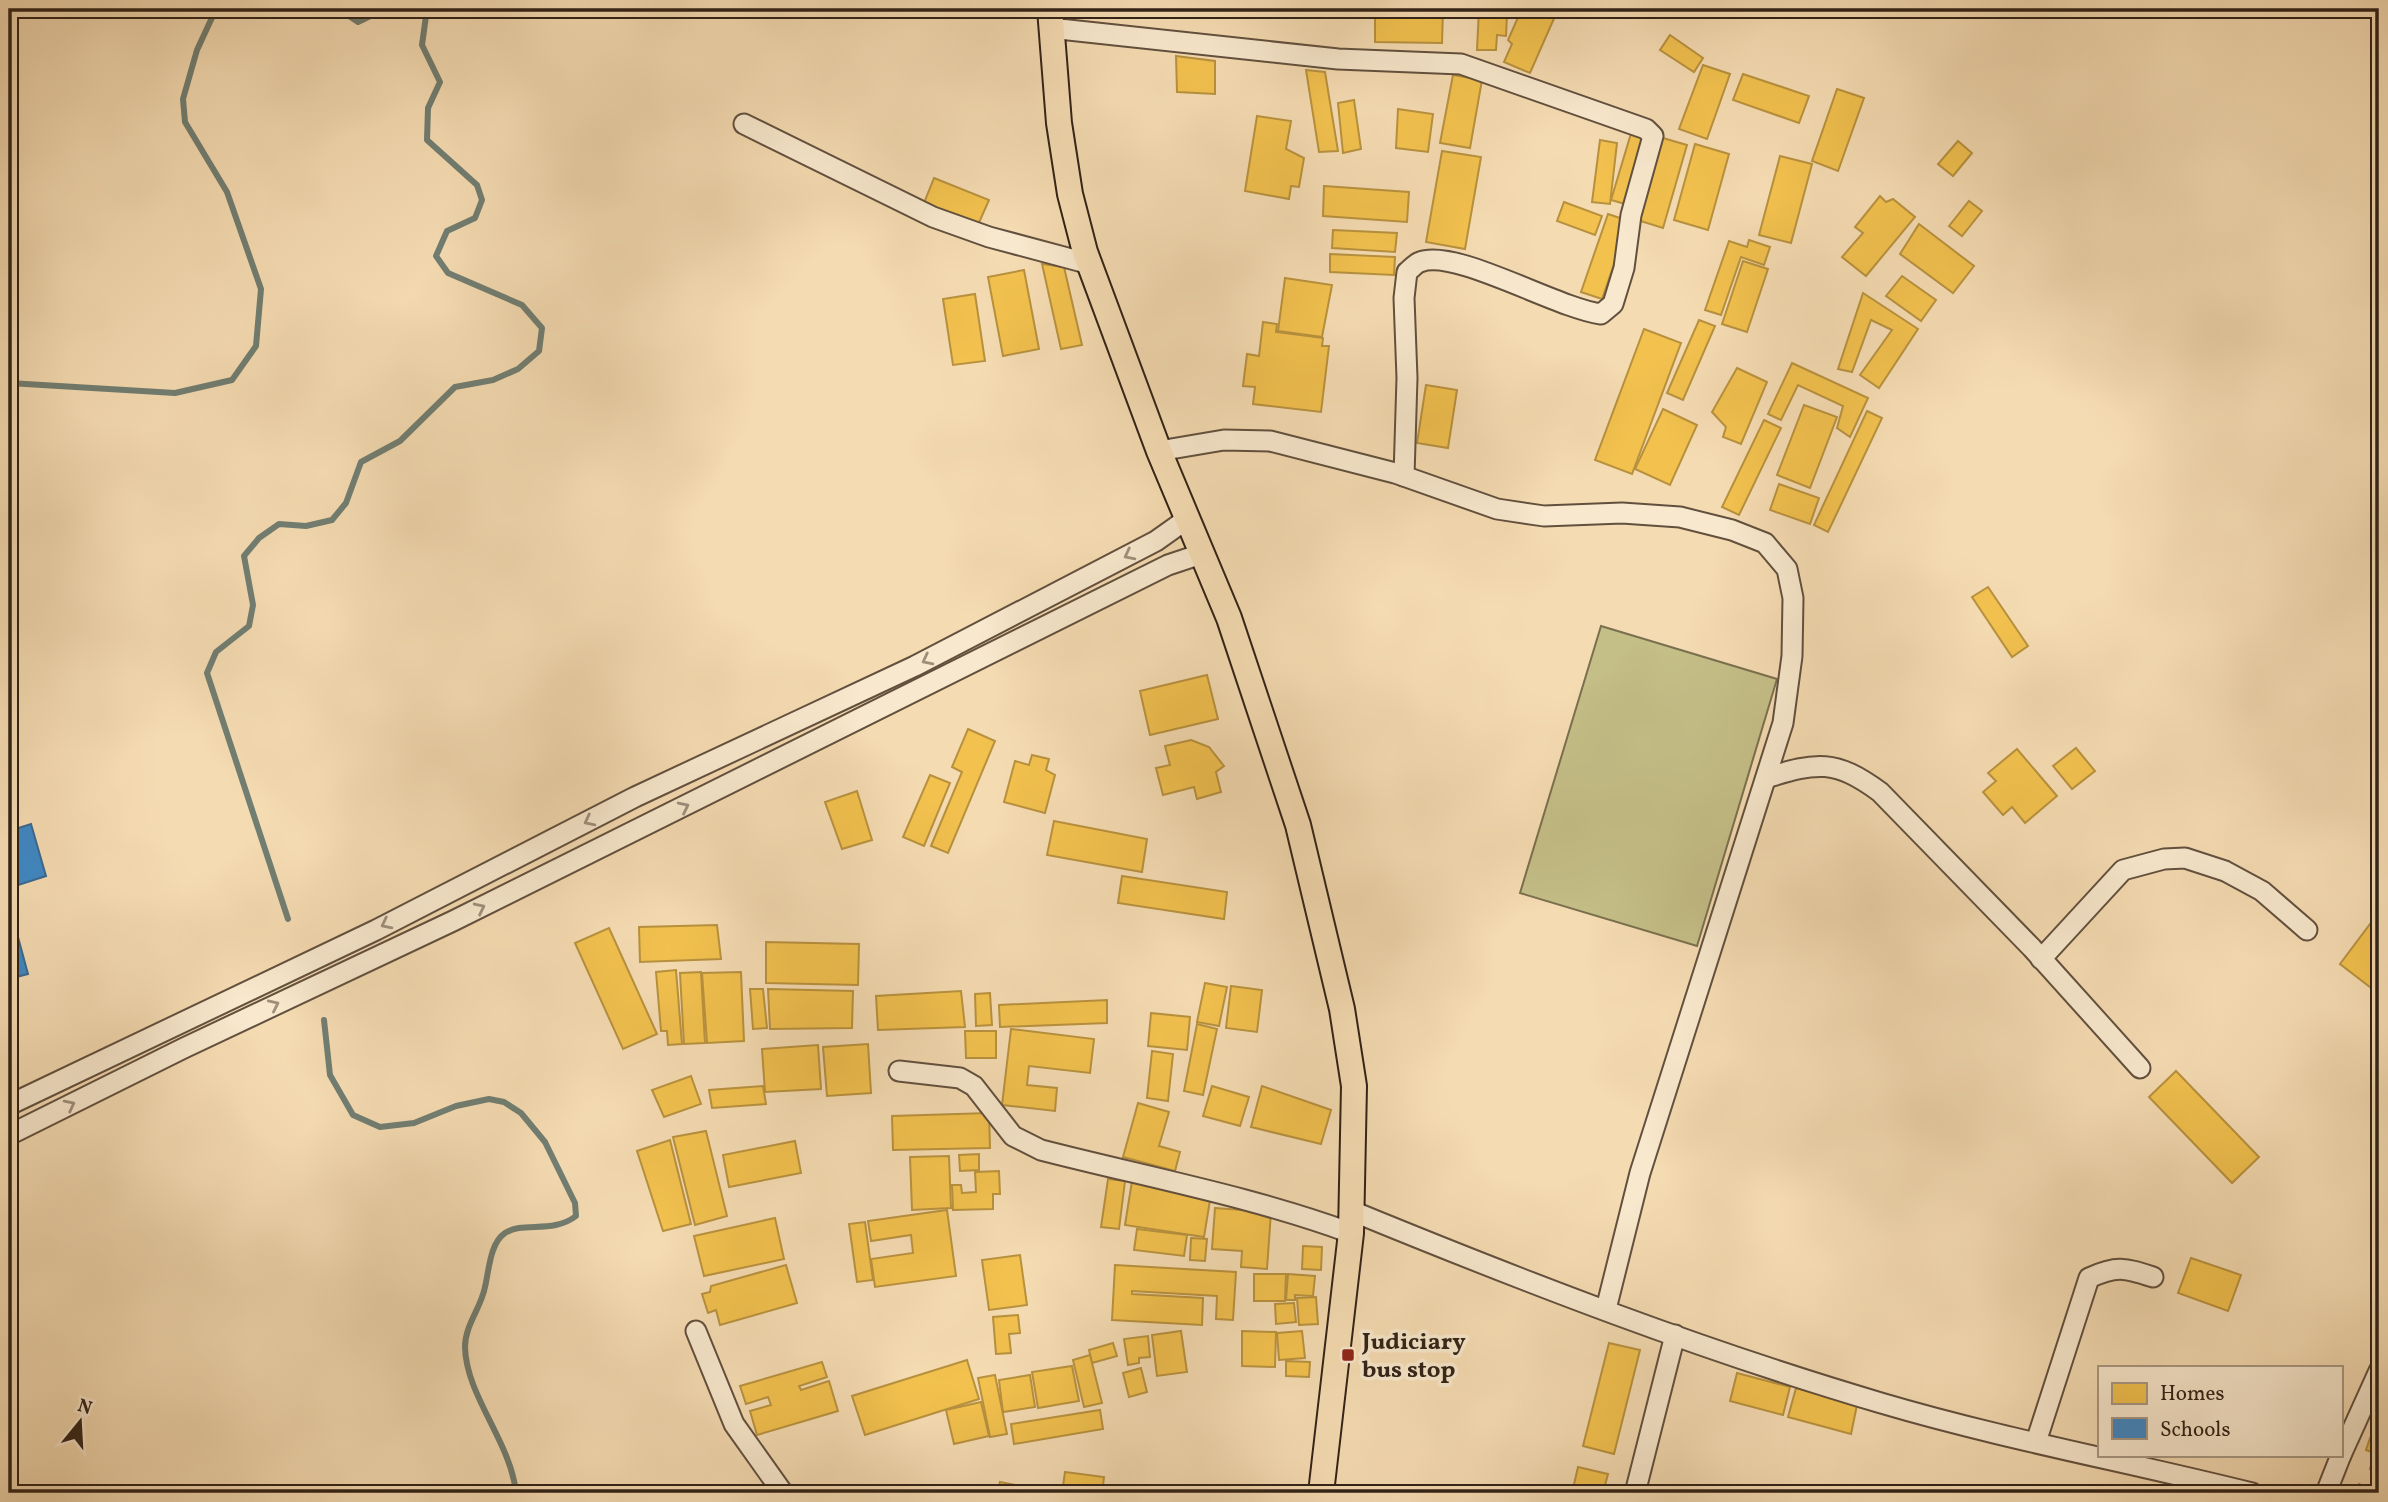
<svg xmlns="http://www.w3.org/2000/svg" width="2388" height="1502" viewBox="0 0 2388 1502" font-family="Vollkorn,serif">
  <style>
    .green { fill: #c4be87; stroke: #7a704f; stroke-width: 2 }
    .homes { fill: #f2c14e; stroke: #b8913e; stroke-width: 2 }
    .schools { fill: #3f88c5; stroke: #3b6991; stroke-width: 2 }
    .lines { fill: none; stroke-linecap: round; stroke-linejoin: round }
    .stream { stroke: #717e72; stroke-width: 6 }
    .minor-casing { stroke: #62503e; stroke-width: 23 }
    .major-casing { stroke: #312217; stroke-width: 28 }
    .minor { stroke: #f8e8cd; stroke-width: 19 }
    .major { stroke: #f5dbb2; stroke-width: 24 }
    .oneway { stroke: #9e8f7b }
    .poi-dot { fill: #8f2418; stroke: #f8e8cd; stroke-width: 2.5 }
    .labels { text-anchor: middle; stroke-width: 7; stroke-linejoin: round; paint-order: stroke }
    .poi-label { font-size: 24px; font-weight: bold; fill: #312217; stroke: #f8e8cd; text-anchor: start }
  </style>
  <rect width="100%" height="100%" fill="#f5dbb2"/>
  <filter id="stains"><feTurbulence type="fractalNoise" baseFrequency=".00286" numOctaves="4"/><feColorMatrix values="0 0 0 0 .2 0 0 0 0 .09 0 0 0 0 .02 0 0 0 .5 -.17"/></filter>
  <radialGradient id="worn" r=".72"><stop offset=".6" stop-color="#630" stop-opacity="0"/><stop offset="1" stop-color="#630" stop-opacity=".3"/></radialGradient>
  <polygon class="green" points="1601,626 1777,679 1697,946 1520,893"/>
  <g class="homes">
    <polygon points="1391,9 1443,10 1442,43 1375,42 1375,12 1391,12"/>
    <polygon points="1479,9 1500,9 1499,14 1507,15 1506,36 1497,35 1496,50 1477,50"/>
    <polygon points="1530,9 1544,9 1556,14 1530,73 1504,62 1512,44 1508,40 1519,15 1526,18"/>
    <polygon points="1670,35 1703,58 1694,72 1660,50"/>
    <polygon points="1176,56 1215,61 1215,94 1177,92"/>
    <polygon points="1703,65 1730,74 1707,139 1679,129"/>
    <polygon points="1306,70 1325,72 1338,151 1319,152"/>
    <polygon points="1743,74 1809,96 1799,123 1733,100"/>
    <polygon points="1453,75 1482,80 1470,148 1440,143"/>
    <polygon points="1837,89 1864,98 1838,171 1812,161"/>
    <polygon points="1354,100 1361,149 1343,153 1338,103"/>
    <polygon points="1398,109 1433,114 1428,152 1396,148"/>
    <polygon points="1257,116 1291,121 1286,149 1304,158 1299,187 1291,186 1289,199 1245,191"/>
    <polygon points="1632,130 1650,135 1629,205 1611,200"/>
    <polygon points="1656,136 1687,145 1663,228 1631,218"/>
    <polygon points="1600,140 1617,143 1610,204 1592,202"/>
    <polygon points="1958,141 1972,153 1953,176 1938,164"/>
    <polygon points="1695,144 1729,154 1708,230 1674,220"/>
    <polygon points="1442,151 1481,157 1465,249 1426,242"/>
    <polygon points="1780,156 1812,164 1791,243 1759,235"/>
    <polygon points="934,178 989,200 978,225 924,203"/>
    <polygon points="1324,186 1409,192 1407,222 1323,216"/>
    <polygon points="1880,196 1886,202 1893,199 1915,217 1866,276 1842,257 1863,233 1855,227"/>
    <polygon points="1969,201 1982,211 1962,236 1949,226"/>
    <polygon points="1564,202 1602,216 1595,235 1557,221"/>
    <polygon points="1608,214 1629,221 1602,299 1581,292"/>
    <polygon points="1919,224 1974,266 1953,293 1900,254"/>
    <polygon points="1333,230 1397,233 1395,252 1332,248"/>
    <polygon points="1749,240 1770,247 1764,265 1741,257 1721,315 1705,310 1729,241 1747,247"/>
    <polygon points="1330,254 1395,257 1394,275 1330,272"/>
    <polygon points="1743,261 1768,269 1747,332 1722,324"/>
    <polygon points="1042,264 1064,267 1082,345 1061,349"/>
    <polygon points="1024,270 1039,349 1003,356 988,277"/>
    <polygon points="1902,276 1936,300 1921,321 1886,296"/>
    <polygon points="1285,278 1332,285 1322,337 1278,331"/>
    <polygon points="1863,293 1918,329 1879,388 1860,375 1892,330 1871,320 1852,372 1838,369"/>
    <polygon points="975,294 985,361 953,365 943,299"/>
    <polygon points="1699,320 1715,326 1683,400 1667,393"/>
    <polygon points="1263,322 1277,324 1276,332 1323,338 1322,346 1329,346 1321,412 1253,404 1255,387 1243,386 1247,354 1259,356"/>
    <polygon points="1644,329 1681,343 1632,474 1595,460"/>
    <polygon points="1792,363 1868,398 1850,437 1837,428 1843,406 1798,385 1781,420 1768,414"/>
    <polygon points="1737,368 1767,382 1741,444 1723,437 1726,427 1712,412"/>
    <polygon points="1426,385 1457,390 1448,448 1417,443"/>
    <polygon points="1804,405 1837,417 1810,488 1777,475"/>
    <polygon points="1663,409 1697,425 1670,485 1635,469"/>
    <polygon points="1867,411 1882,418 1828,532 1814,525"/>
    <polygon points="1764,420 1781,428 1739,515 1722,507"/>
    <polygon points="1779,484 1819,498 1810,524 1770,510"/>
    <polygon points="1988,587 2028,646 2012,657 1972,597"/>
    <polygon points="1207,675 1218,719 1150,735 1140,691"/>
    <polygon points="968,729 995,741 948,853 931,846 962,772 952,767"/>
    <polygon points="1191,740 1209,747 1224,766 1216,772 1221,792 1197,799 1194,787 1163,795 1156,768 1170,765 1165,746"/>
    <polygon points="2076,748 2095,771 2072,789 2053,766"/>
    <polygon points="2017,749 2057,796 2025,823 2012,807 2003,815 1983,792 1996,781 1988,773"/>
    <polygon points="1032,755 1049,759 1046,770 1055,775 1045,813 1004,802 1015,761 1029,765"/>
    <polygon points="930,775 950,783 924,846 903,837"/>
    <polygon points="857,791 872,840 842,849 825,802"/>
    <polygon points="1054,821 1147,839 1142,872 1047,855"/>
    <polygon points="1122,876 1227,892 1224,919 1118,903"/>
    <polygon points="2379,912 2379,994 2340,964"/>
    <polygon points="717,925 721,959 640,962 639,927"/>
    <polygon points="609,928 657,1034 623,1049 575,943"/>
    <polygon points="766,942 859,944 858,985 766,983"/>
    <polygon points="676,970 682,1044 668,1045 667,1031 661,1031 656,972"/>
    <polygon points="701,972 705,1043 684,1044 680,973"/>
    <polygon points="741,972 744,1041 707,1043 702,973"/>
    <polygon points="1205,983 1227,987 1219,1026 1197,1022"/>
    <polygon points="1231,986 1262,990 1257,1032 1226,1028"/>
    <polygon points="750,989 763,989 767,1028 753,1029"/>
    <polygon points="768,989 853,991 852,1028 770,1029"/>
    <polygon points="961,991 965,1027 878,1030 876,996"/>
    <polygon points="990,993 992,1025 976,1026 975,994"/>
    <polygon points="1107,1000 1107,1023 1000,1027 999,1005"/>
    <polygon points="1151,1013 1190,1017 1187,1050 1148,1046"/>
    <polygon points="1197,1024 1217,1029 1203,1095 1184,1091"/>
    <polygon points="1011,1029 1094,1039 1090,1073 1029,1066 1027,1085 1057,1088 1055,1111 1002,1105"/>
    <polygon points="965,1031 996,1031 996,1058 966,1058"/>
    <polygon points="868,1044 871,1093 827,1096 823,1047"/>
    <polygon points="818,1045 821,1089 765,1092 762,1049"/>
    <polygon points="1152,1051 1173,1054 1168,1101 1147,1098"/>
    <polygon points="2176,1071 2259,1157 2232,1183 2149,1097"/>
    <polygon points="691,1076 701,1104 664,1117 652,1090"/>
    <polygon points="763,1086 766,1104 712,1108 709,1090"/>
    <polygon points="1212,1086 1249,1097 1240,1126 1203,1116"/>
    <polygon points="1262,1086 1331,1110 1321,1144 1251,1127"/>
    <polygon points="1138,1103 1169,1112 1159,1146 1180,1152 1175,1171 1123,1157"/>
    <polygon points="989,1113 990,1148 893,1150 892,1116"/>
    <polygon points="706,1131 727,1216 695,1225 673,1137"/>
    <polygon points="670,1140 691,1224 663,1231 637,1151"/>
    <polygon points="795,1141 801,1173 729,1187 723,1155"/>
    <polygon points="979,1154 979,1170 960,1171 959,1155"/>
    <polygon points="949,1156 951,1208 912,1210 910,1157"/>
    <polygon points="999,1171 1000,1194 993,1194 993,1209 953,1210 952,1185 961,1185 962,1193 976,1192 975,1172"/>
    <polygon points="1108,1179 1125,1181 1119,1229 1101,1227"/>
    <polygon points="1132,1181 1211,1194 1204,1237 1125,1225"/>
    <polygon points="1215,1208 1271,1212 1267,1269 1241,1267 1242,1251 1212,1249"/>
    <polygon points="947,1210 956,1276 875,1287 871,1259 913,1253 911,1235 871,1241 868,1221"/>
    <polygon points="775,1218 784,1259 704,1276 694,1236"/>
    <polygon points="865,1222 873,1280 857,1282 849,1224"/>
    <polygon points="1137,1229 1187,1235 1184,1256 1134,1250"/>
    <polygon points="1191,1238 1207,1239 1205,1261 1190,1260"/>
    <polygon points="1303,1246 1322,1247 1321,1270 1302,1269"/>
    <polygon points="1020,1255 1027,1305 989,1310 982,1260"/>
    <polygon points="2191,1258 2241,1275 2228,1311 2178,1293"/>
    <polygon points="786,1265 797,1303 720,1325 716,1310 708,1313 702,1294 710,1292 711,1286"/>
    <polygon points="1115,1265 1236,1272 1233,1320 1216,1319 1217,1296 1132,1291 1132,1294 1203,1298 1202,1325 1112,1320"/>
    <polygon points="1254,1274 1286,1274 1285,1301 1254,1301"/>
    <polygon points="1288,1274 1315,1276 1313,1296 1295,1295 1295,1300 1286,1300"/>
    <polygon points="1316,1297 1318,1324 1299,1325 1297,1298"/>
    <polygon points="1294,1303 1296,1322 1276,1324 1275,1304"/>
    <polygon points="1018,1315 1020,1333 1009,1334 1011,1353 996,1354 993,1317"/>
    <polygon points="1181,1331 1187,1372 1157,1376 1152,1335"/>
    <polygon points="1242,1331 1276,1332 1275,1367 1242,1366"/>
    <polygon points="1302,1331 1305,1358 1279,1360 1277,1333"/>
    <polygon points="1148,1336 1150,1357 1139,1358 1139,1363 1128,1365 1124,1339"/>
    <polygon points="1113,1343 1117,1356 1092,1363 1089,1350"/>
    <polygon points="1609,1343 1640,1350 1614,1454 1583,1446"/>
    <polygon points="1090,1355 1102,1403 1084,1407 1073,1360"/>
    <polygon points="967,1360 979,1399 865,1435 852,1396"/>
    <polygon points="1286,1361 1310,1362 1309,1377 1286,1376"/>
    <polygon points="822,1362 827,1377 799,1386 801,1390 829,1381 838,1411 757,1435 750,1411 771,1405 768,1397 746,1404 740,1386"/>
    <polygon points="1072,1366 1079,1401 1038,1408 1032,1372"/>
    <polygon points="1141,1368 1147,1392 1129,1397 1123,1373"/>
    <polygon points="1737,1373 1790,1387 1783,1415 1730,1401"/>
    <polygon points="995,1375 1007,1434 990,1437 978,1378"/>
    <polygon points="1030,1375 1035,1407 1003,1412 999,1380"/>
    <polygon points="1796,1388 1857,1405 1851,1434 1788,1417"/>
    <polygon points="981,1402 989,1436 954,1444 946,1410"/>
    <polygon points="1100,1410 1103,1429 1014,1444 1011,1424"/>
    <polygon points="2370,1438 2379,1441 2379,1472 2370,1469 2375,1453 2366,1450"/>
    <polygon points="1578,1467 1608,1474 1603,1493 1572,1493"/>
    <polygon points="1065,1472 1104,1477 1102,1493 1062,1493"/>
    <polygon points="1000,1482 1026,1487 1025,1493 997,1493"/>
    <polygon points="2359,1484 2378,1493 2355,1493"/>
  </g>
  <g class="schools">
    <polygon points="31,824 46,876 18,885 9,899 9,831"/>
    <polygon points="9,904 28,974 9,979"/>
  </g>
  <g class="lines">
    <g class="stream">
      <polyline points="347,9 349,16 358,22 385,9"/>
      <polyline points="9,383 175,393 232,380 256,346 261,289 227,192 185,122 183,99 197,50 216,9"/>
      <polyline points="288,919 207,673 216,652 249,626 253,605 244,556 259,538 279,524 306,526 332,520 346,503 361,462 400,441 455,387 493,380 518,369 539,351 542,328 522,305 448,273 436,256 447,231 475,218 482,200 477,185 427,140 428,108 440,82 422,45 426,16 419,9"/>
      <path d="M324,1020L330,1075L353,1115L380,1127L414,1123L456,1106L489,1099L504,1102L521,1113L545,1142L575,1203L576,1216C553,1234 523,1221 505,1233C490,1243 489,1270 485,1287C481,1308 465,1325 465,1347C466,1396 511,1442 516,1493"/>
    </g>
    <g class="minor-casing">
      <g id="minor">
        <path d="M1050,28L1338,59L1461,64L1646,129L1653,136L1631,215L1624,268L1613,304L1601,314C1556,308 1455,248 1420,262C1416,263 1411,269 1407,272L1404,298L1407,378L1404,476"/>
        <polyline points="744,124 933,217 989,237 1090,264"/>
        <polyline points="1159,451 1224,440 1270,441 1395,473 1497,509 1544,516 1622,513 1680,517 1732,530 1765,543 1787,569 1793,598 1792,656 1783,723 1640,1173 1606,1309"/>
        <path d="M1766,778C1817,762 1835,759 1880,792L2032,948L2140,1068"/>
        <polyline points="2041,959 2123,870 2164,859 2185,858 2225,871 2262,891 2307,930"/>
        <path d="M899,1071L960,1078L974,1086L1013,1136L1041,1150C1146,1177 1250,1196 1351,1233"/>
        <polyline points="9,1105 376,930 635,797 915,666 1156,541 1187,519"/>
        <polyline points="9,1135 184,1048 453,921 1168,565 1201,554"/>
        <path d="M1352,1211C1525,1282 1701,1350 1881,1403C2003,1439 2128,1462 2252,1493"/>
        <polyline points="696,1331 734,1424 783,1493"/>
        <path d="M2036,1442L2089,1278C2117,1265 2125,1268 2153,1277"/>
        <polyline points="2341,1455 2379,1371"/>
        <polyline points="1635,1493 1675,1335"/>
        <polyline points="2326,1493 2341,1455"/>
      </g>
    </g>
    <g class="major-casing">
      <polyline id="major" points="1050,9 1059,123 1070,194 1085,252 1159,451 1229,618 1298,825 1342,1009 1354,1086 1351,1233 1321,1493"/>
    </g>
    <use href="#minor" class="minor"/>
    <use href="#major" class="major"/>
  </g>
  <defs><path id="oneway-chevron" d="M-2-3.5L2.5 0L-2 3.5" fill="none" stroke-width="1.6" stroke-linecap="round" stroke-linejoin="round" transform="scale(1.75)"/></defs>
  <g class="oneway">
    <use href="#oneway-chevron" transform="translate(1129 555) rotate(153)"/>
    <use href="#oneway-chevron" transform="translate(927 660) rotate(153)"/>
    <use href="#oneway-chevron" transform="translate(684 807) rotate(-26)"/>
    <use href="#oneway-chevron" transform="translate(589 821) rotate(153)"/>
    <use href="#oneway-chevron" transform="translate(480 908) rotate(-26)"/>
    <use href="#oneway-chevron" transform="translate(386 924) rotate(153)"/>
    <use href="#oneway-chevron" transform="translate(274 1005) rotate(-25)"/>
    <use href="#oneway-chevron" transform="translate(70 1105) rotate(-27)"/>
  </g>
  <rect class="poi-dot" x="1341" y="1348" width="14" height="14" rx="3.5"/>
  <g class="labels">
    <g class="poi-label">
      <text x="1362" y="1349">Judiciary<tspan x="1362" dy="28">bus stop</tspan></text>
    </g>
  </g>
  <rect width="2388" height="1502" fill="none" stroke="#f5dbb2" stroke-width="35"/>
  <rect x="10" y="10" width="2367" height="1481" fill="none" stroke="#312217" stroke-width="3.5"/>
  <rect x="18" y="18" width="2353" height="1467" fill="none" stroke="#312217" stroke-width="2"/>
  <rect x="2098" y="1366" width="245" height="91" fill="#f8e8cd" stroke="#a89984" stroke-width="2"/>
  <rect x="2112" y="1383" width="35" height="21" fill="#f2c14e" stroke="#a89984" stroke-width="2"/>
  <text x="2160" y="1400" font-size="21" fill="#312217">Homes</text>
  <rect x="2112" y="1418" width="35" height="21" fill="#3f88c5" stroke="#a89984" stroke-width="2"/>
  <text x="2160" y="1436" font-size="21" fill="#312217">Schools</text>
  <g transform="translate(80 1422) rotate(18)" stroke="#f8e8cd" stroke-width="5" paint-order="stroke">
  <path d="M0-5L12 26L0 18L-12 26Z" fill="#312217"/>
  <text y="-10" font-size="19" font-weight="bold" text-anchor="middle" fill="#312217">N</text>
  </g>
  <rect width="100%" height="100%" filter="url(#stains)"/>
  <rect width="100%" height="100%" fill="url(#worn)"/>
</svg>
